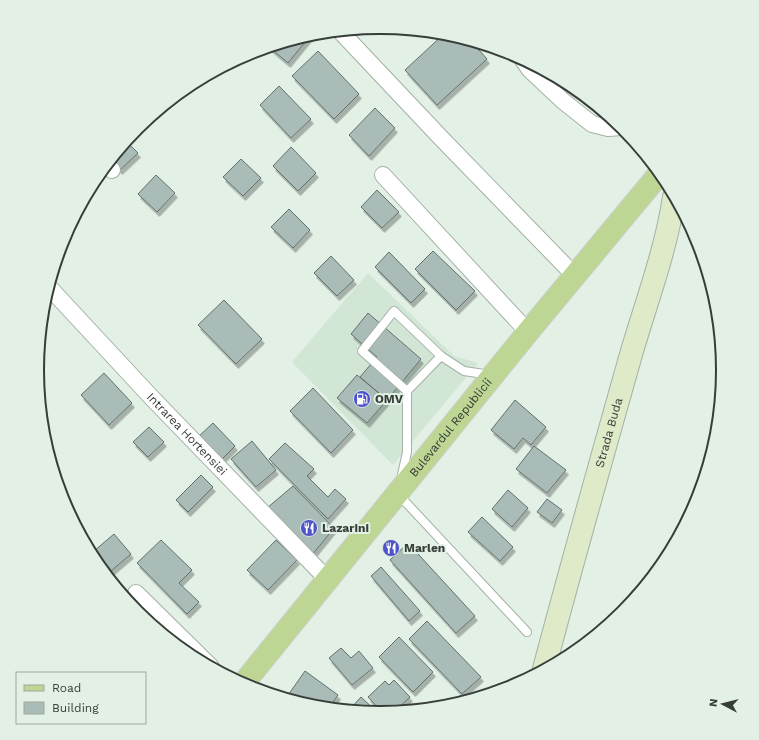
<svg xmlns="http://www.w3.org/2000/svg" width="759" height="740" viewBox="0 0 759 740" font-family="'Work Sans',sans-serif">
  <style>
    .built { fill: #d2e6d6 }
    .building { fill: #aabcb7; stroke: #61716d; filter: url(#shadow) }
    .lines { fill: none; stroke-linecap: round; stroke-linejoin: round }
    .lane-casing { stroke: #a3b1a6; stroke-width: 10 }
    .street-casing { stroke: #a3b1a6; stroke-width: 18 }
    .secondary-casing { stroke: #a3b1a6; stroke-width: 24 }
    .primary-casing { stroke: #cfd0cf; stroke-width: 24 }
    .lane { stroke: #fff; stroke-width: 8 }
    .street { stroke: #fff; stroke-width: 16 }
    .secondary { stroke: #dfeac9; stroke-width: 22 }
    .primary { stroke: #bed693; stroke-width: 22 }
    .labels { text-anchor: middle; stroke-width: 4; stroke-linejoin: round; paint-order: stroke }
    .poi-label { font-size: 12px; font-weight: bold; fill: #373d38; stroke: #e2f0e5; text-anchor: start }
    .street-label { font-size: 12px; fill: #373d38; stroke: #e2f0e5 }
    .rim { fill: none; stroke: #373d38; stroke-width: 2 }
  </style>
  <defs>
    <filter id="shadow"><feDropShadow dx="2.5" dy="4.5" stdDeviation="0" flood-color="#0004"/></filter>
  </defs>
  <rect width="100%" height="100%" fill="#e2f0e5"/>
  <polygon class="built" points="368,273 454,356 478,363 393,465 292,362"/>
  <g class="building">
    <polygon points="445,33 471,41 487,59 437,105 405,70"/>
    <polygon points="309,35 310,36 288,63 269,47"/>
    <polygon points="318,51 359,94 334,119 292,76"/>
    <polygon points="279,86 311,119 291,138 260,105"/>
    <polygon points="375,108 395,128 369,156 349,135"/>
    <polygon points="126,141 138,153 120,170 110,160"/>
    <polygon points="291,147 316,173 298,191 273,166"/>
    <polygon points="241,159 261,178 243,196 223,177"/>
    <polygon points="156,175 175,193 157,212 138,194"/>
    <polygon points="377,190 399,212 382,228 361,207"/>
    <polygon points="289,209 310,230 293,248 271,227"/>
    <polygon points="433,251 475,291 456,310 415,269"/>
    <polygon points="389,252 425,289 411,303 375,267"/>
    <polygon points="331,256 354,280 337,296 314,273"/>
    <polygon points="224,300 262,339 236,364 198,325"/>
    <polygon points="368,313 421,359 387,400 360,377 377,357 351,334"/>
    <polygon points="104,373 132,403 109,425 81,395"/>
    <polygon points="357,375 387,400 367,423 337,398"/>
    <polygon points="313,388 353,430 331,453 290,411"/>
    <polygon points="515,400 546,427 531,445 523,438 514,449 491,430"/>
    <polygon points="213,423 235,446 221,460 198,437"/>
    <polygon points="149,427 164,442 148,457 133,442"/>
    <polygon points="252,441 276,470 256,487 231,459"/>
    <polygon points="285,443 314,469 307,476 328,497 335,489 346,499 328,519 269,459"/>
    <polygon points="534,446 566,470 547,493 516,469"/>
    <polygon points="201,475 213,487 188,512 176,500"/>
    <polygon points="293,486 334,528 312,555 267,508"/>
    <polygon points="508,490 528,508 512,527 492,509"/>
    <polygon points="547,499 562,510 552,523 537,512"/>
    <polygon points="482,517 513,547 500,561 468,532"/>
    <polygon points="114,534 131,554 111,571 94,551"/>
    <polygon points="161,540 192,570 179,583 199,602 187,614 137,563"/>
    <polygon points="276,540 297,560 268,590 247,570"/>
    <polygon points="408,543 475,616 456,633 390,560"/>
    <polygon points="381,567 420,611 409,621 371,576"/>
    <polygon points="427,621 481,677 462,694 409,639"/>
    <polygon points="399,637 433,672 413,692 379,657"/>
    <polygon points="341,648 351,658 359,651 373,668 352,685 329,658"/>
    <polygon points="305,671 338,695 329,708 312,706 286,698"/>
    <polygon points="394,680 410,697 395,711 383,713 368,697 385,681 389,685"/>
    <polygon points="361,697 378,713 349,710"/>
  </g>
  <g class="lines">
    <g class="lane-casing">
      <g id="lane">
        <polyline points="407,391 362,351 394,311 441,356 464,371 491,375"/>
        <polyline points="401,479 407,452 407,391 441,356"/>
        <polyline points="398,494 527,632"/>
      </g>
    </g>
    <g class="street-casing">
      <g id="street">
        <polyline points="340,31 442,139 575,276"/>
        <polyline points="523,60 530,70 563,101 592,124 608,128 622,127"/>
        <polyline points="106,165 112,170"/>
        <polyline points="383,175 528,332"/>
        <path id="s1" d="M48,286L152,398L328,580"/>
        <polyline points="136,593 211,667"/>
      </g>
    </g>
    <g class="secondary-casing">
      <g id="secondary">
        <path id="s2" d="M544,669C572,563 602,457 632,351C647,300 666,250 674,197"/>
      </g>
    </g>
    <g class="primary-casing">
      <g id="primary">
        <path id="s3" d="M243,684L528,332L660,173"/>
      </g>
    </g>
    <use href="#lane" class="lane"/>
    <use href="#street" class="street"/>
    <use href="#secondary" class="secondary"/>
    <use href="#primary" class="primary"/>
  </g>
  <defs>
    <g id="fuel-disc" transform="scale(0.9)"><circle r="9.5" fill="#4f53ca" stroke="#e2f0e5"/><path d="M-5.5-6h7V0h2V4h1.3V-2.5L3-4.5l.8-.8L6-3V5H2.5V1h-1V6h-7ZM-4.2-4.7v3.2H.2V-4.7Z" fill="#fff"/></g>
    <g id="restaurant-disc" transform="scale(0.9)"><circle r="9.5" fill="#4f53ca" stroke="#e2f0e5"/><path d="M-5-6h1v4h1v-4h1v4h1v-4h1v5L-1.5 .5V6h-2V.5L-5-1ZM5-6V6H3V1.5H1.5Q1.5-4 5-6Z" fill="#fff"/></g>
  </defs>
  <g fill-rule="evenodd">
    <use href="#fuel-disc" x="362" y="399"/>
    <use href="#restaurant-disc" x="309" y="528"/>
    <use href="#restaurant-disc" x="391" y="548"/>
  </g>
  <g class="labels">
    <g class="poi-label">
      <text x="375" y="403">OMV</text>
      <text x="322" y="532">Lazarini</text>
      <text x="404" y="552">Marlen</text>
    </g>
    <g class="street-label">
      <text dy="4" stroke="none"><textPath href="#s3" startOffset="330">Bulevardul Republicii</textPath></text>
      <text dy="4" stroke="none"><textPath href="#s2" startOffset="245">Strada Buda</textPath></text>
      <text dy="4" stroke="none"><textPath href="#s1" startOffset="203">Intrarea Hortensiei</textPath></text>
    </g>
  </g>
  <path d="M0 0H759V740H0ZM44 370a336 336 0 1 1 672 0a336 336 0 1 1-672 0Z" fill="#e2f0e5" fill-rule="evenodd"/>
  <path class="rim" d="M44 370a336 336 0 1 1 672 0a336 336 0 1 1-672 0Z"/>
  <rect x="16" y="672" width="130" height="52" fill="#e2f0e5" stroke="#9ea8a0"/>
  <rect x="24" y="685" width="20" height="6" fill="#bed693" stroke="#9ea8a0"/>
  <text x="52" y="692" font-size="12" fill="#373d38">Road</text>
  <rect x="24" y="702" width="20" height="12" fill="#aabcb7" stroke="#9ea8a0"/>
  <text x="52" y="712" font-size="12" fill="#373d38">Building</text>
  <g transform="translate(723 704) rotate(277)" stroke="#e2f0e5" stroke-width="3" paint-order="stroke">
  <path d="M0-3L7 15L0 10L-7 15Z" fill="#373d38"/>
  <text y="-6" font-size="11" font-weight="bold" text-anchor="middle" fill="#373d38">N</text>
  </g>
</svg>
